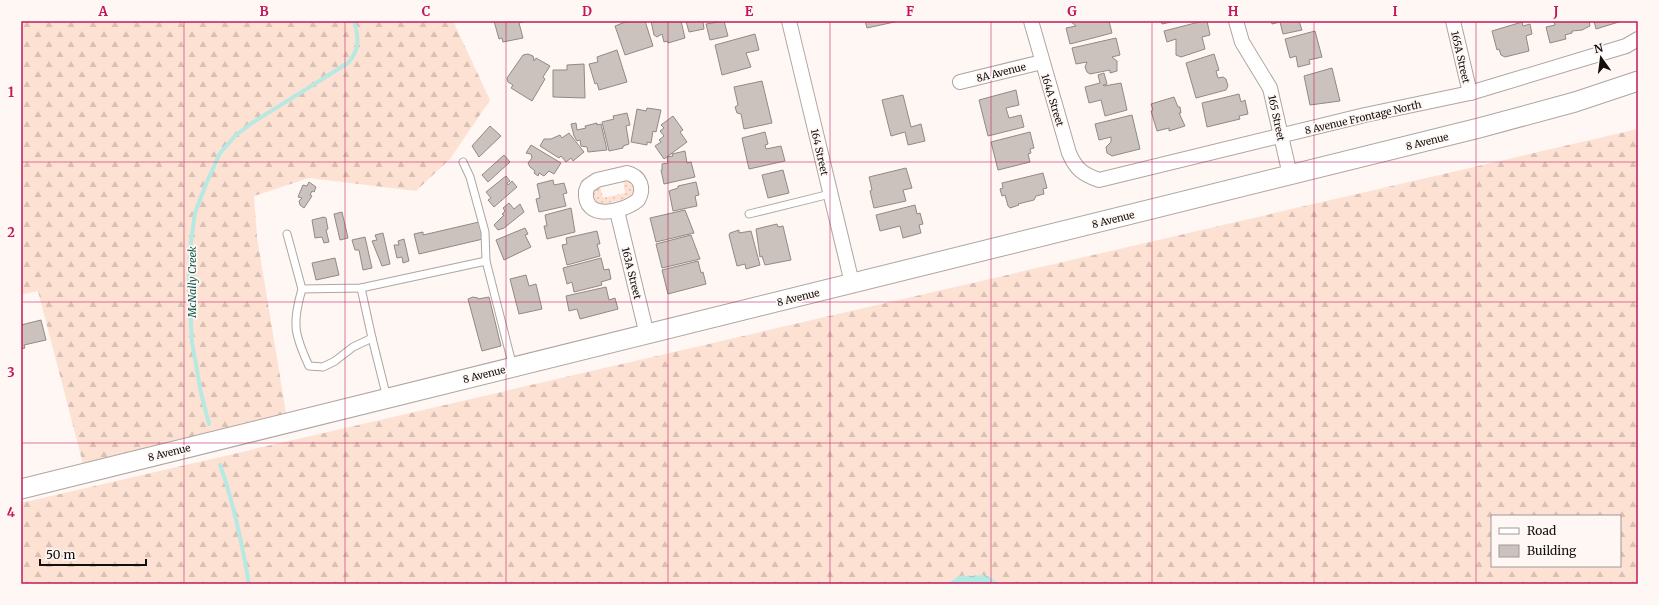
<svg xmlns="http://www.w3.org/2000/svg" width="1659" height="605" viewBox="0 0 1659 605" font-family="Merriweather,serif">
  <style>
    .forest { fill: url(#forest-firs); fill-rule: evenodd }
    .garden { fill: url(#garden-dots) }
    .water { fill: url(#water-waves) }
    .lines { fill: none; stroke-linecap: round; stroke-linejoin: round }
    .stream { stroke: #b6e9e2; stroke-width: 4 }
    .building { fill: #ccc2bd; stroke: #938984 }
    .lane-casing { stroke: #afa5a0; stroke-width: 9 }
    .street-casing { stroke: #afa5a0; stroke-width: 16 }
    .secondary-casing { stroke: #afa5a0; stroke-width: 21 }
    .lane { stroke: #fff; stroke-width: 7 }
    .street { stroke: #fff; stroke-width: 14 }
    .secondary { stroke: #fff; stroke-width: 19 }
    .grid { fill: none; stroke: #c2185b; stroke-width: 1; stroke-opacity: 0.55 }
    .labels { text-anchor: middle; stroke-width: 3.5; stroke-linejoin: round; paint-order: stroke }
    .street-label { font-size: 10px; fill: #120f0d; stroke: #fef7f4 }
    .water-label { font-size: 11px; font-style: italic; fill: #115751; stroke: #fef7f4 }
    .neatline { fill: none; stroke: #c2185b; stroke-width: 1.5 }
    .grid-label { font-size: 13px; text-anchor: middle; font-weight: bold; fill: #c2185b }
  </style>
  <defs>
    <pattern id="forest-firs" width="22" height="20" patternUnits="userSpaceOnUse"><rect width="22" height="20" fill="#fde1d3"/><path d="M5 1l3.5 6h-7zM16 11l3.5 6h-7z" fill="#d8c0b4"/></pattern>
    <pattern id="garden-dots" width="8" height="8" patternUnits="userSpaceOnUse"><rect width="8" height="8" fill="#fde1d3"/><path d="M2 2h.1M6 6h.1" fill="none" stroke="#d8c0b4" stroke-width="1.8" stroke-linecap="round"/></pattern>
    <pattern id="water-waves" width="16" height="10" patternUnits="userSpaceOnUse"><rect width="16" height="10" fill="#b6e9e2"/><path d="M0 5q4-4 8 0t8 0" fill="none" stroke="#9bc7c1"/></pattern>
  </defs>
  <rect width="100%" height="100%" fill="#fef7f4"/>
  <g class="forest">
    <polygon points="21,21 453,21 490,100 450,159 416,191 309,178 254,196 257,237 286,413 83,464 38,291 21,295"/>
    <path d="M1638,129V584H1001L986,575L959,576L946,584H21V503ZM1492,516H1620V566H1492Z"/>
  </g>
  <path class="garden" d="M623,180C629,180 634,183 634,190L630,198L604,204L595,202L593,193L600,186L603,198L625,193Z"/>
  <polygon class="water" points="986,575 1001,584 946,584 959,576"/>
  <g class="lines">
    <g class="stream">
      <path d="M209,424L201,393L192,342L189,286L190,250L195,213L206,184L220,153L236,135L252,123L348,63C360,49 359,38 354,21"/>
      <path d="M220,465C234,503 242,543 249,584"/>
    </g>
  </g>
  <g class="building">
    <polygon points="494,21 526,21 519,23 523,38 503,42 502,38 499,39"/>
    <polygon points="628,21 645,21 653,46 625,55 615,26"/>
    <polygon points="651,21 681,21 685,38 668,43 667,41 664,42 662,34 657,37 654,35"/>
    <polygon points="686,21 705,21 703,22 704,29 689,32"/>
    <polygon points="724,21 728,36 710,40 706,24"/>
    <polygon points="865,21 899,21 867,28"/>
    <polygon points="1070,21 1109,21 1112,33 1070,44 1066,28 1076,26"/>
    <polygon points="1161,21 1176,21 1162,24"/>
    <polygon points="1203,21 1207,21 1210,35 1202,37 1205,49 1181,57 1176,55 1176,39 1167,42 1164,31"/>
    <polygon points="1271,21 1299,21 1302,30 1283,34 1280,22 1272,24"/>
    <polygon points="1554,21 1589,21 1590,26 1582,30 1572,31 1572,33 1565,35 1566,39 1550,43 1546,27 1555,25"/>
    <polygon points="1594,21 1622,21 1596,29"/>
    <polygon points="1522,22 1523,26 1530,24 1532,34 1526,36 1529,51 1505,57 1501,55 1499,49 1497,50 1492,31"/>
    <polygon points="1315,31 1322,57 1309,60 1310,64 1298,67 1296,56 1290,58 1285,39"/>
    <polygon points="755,34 759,50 746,53 751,67 722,75 715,45"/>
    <polygon points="1116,38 1120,55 1112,57 1117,61 1117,71 1110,73 1110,70 1090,74 1087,72 1085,67 1087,62 1076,64 1072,48"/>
    <polygon points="617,50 627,82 599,90 597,83 595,84 589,64 598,62 597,57"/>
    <polygon points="528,54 533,56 534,61 536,58 550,66 543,77 545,79 532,101 511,88 513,85 508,82 507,78 523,55"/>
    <polygon points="1214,54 1219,70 1216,71 1218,78 1223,77 1226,79 1228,86 1226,90 1196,98 1186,63"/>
    <polygon points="584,64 585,98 553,97 553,70 567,70 567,65"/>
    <polygon points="1332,68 1340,101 1310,105 1304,76"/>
    <polygon points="1104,73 1107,84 1103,85 1104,86 1121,83 1127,110 1105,116 1101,100 1089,103 1085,87 1100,83 1098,75"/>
    <polygon points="762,81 772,123 744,129 741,114 737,113 735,107 738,105 734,87"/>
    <polygon points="1016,90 1019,105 1006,108 1009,118 1021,115 1024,127 988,136 979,100"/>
    <polygon points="1239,94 1241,102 1245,100 1248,114 1239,116 1240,119 1207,127 1202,103"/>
    <polygon points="903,95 911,127 921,124 925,141 908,145 905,132 891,136 882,100"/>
    <polygon points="1174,97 1178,107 1180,107 1181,113 1179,113 1185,126 1169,131 1169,128 1157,131 1151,111 1153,110 1151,104"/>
    <polygon points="647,108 661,110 656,132 653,131 651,143 647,142 647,145 631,142 637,109 646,111"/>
    <polygon points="627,113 630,125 626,126 629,144 623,146 623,148 609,151 602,122 614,119 613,116"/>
    <polygon points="1132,115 1140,149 1112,156 1107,153 1106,147 1111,142 1111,137 1099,140 1095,124"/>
    <polygon points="673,116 683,130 680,132 687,142 664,159 655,146 661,142 659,140 664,136 660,131 664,128 661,125"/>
    <polygon points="576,123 577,130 586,128 585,126 597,123 597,125 601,124 607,150 588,152 587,147 581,146 580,140 577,141 574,136 571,124"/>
    <polygon points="490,126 501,136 479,157 472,146"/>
    <polygon points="765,132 768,144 765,145 766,149 781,146 785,161 749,169 742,138"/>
    <polygon points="1030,132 1034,148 1030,149 1031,153 1028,154 1030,162 998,170 991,142"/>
    <polygon points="569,133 584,152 573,161 571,158 566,162 561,156 559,158 540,146 544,139 551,139 560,135 562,138"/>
    <polygon points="531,145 561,163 554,174 549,171 544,176 539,173 538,176 534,173 535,171 530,167 528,163 532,158 531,154 526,153"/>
    <polygon points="685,151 687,163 691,162 695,177 664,184 661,170 662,170 662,164 668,163 667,157 673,156 672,154"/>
    <polygon points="504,155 510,162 488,182 482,175"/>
    <polygon points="906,168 912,188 903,190 906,201 874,208 870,191 872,190 869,177"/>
    <polygon points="783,170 789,193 768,198 762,175"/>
    <polygon points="1043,173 1047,188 1043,189 1044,194 1036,196 1034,200 1018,204 1019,205 1010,208 1008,206 1005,195 1002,196 1000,189 1003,188 1002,183"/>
    <polygon points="506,176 510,181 507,183 508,185 512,181 517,187 494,207 488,200 491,198 486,192"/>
    <polygon points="553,180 554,185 564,183 567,193 563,194 566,206 539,212 536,199 540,198 537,184"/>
    <polygon points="309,182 316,187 314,192 312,191 310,195 312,196 304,208 300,205 299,201 302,198 298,197 303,185 307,186"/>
    <polygon points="696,182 699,195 695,196 697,206 673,211 669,191 678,188 678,186"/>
    <polygon points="509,203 514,209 520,204 524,212 504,228 498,230 494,225 504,215 502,214 505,211 503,208"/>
    <polygon points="915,205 917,214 920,213 923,224 919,225 921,233 903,238 900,226 880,231 876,215"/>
    <polygon points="571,208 575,232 547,239 544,226 547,226 545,215"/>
    <polygon points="685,210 694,233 656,242 650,218"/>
    <polygon points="342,212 348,238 340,240 334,214"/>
    <polygon points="324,217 326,218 328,229 326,230 329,242 324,243 322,237 315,238 312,220"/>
    <polygon points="479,222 483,239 419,254 414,234 423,232 423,235"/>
    <polygon points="777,224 778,227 783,226 791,260 765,265 762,256 760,257 756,229"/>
    <polygon points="525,228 528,234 525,235 531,247 504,260 496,240"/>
    <polygon points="739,230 739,233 751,231 760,265 746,269 745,264 737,266 729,235 730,233"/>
    <polygon points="597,231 600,244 597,244 600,256 567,265 562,245 567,244 566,238"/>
    <polygon points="383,233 390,264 382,266 372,241 377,240 375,235"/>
    <polygon points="691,235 700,259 662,268 656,244"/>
    <polygon points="365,237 372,268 363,270 359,250 355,250 352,240"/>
    <polygon points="404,239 409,261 403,263 402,257 397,258 394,245 399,245 398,241"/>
    <polygon points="335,258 339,275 316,280 312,263"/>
    <polygon points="601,258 604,270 609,269 611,279 601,282 602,285 574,292 572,282 567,284 563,268"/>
    <polygon points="698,261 701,273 703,272 706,284 668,294 662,270"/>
    <polygon points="526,275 529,286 536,284 542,309 519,314 510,279"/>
    <polygon points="606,287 609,300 615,298 618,309 580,319 577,309 569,311 566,296"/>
    <polygon points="473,297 478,298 478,299 489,297 501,346 482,351 468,299"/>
    <polygon points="41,320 46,340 24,345 25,348 21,349 21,325"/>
  </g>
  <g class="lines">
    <g class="lane-casing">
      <g id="lane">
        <polyline points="463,162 470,177 485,232 486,261 513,367"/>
        <polyline points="749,214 830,194"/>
        <polyline points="287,234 302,289 361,288 486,261"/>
        <path d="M302,289C292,323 294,334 309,366L323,367L335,361L353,347L372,338L361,288"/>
        <polyline points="372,338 387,398"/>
      </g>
    </g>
    <g class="street-casing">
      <g id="street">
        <polyline points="789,21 852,283"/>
        <path d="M1031,21L1069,153C1076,169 1082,174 1099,180L1365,115L1470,93L1626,46L1638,39"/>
        <polyline points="1236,21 1242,42 1270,88 1290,175"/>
        <polyline points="1453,21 1470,93"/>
        <polyline points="960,82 1042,62"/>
        <path d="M627,173C640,176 645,188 638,200C624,212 583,222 586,191L588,186L597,180Z"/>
        <polyline points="617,211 647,335"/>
      </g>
    </g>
    <g class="secondary-casing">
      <polyline id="secondary" points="21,489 1479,128 1575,102 1638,81"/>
    </g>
    <use href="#lane" class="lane"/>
    <use href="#street" class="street"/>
    <use href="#secondary" class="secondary"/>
  </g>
  <path class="grid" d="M184,21V584M345,21V584M506,21V584M668,21V584M830,21V584M991,21V584M1152,21V584M1314,21V584M1476,21V584M21,162H1638M21,302H1638M21,443H1638"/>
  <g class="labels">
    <g class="street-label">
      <text transform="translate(1461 57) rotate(77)" y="4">165A Street</text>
      <text transform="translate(1001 72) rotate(-14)" y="4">8A Avenue</text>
      <text transform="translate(1053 100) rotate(73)" y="4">164A Street</text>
      <text transform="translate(1363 117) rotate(-13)" y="4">8 Avenue Frontage North</text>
      <text transform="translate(1277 118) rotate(78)" y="4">165 Street</text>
      <text transform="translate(1427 141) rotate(-14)" y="4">8 Avenue</text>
      <text transform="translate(820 152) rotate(77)" y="4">164 Street</text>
      <text transform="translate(1113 219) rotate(-14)" y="4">8 Avenue</text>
      <text transform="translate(632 273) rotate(76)" y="4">163A Street</text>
      <text transform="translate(798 297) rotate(-14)" y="4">8 Avenue</text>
      <text transform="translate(484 374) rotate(-14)" y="4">8 Avenue</text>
      <text transform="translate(169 452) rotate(-14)" y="4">8 Avenue</text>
    </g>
    <g class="water-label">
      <text transform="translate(192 282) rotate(-90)" y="4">McNally Creek</text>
    </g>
  </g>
  <rect width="1659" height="605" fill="none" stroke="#fef7f4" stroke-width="44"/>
  <rect x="1491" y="515" width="130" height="52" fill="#fef7f4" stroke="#a09a98"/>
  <rect x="1499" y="528" width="20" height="6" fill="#ffffff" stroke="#a09a98"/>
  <text x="1527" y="535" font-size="12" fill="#120f0d">Road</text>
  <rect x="1499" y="545" width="20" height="12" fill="#ccc2bd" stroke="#a09a98"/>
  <text x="1527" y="555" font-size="12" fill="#120f0d">Building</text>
  <g transform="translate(1601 58) rotate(346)" stroke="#fef7f4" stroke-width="3" paint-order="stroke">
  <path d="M0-3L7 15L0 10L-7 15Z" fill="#120f0d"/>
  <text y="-6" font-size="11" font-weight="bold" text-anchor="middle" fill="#120f0d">N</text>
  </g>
  <path d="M40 559v6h106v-6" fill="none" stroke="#120f0d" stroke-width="2"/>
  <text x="46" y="559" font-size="12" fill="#120f0d" stroke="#fef7f4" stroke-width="3" paint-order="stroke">50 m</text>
  <rect x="22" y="22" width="1615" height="561" class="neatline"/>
  <g class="grid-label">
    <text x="103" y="16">A</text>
    <text x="264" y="16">B</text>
    <text x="426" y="16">C</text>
    <text x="587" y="16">D</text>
    <text x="749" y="16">E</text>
    <text x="910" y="16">F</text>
    <text x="1072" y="16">G</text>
    <text x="1233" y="16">H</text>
    <text x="1395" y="16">I</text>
    <text x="1556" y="16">J</text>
    <text x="11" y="97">1</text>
    <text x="11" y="237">2</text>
    <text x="11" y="377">3</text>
    <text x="11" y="517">4</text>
  </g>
</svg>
